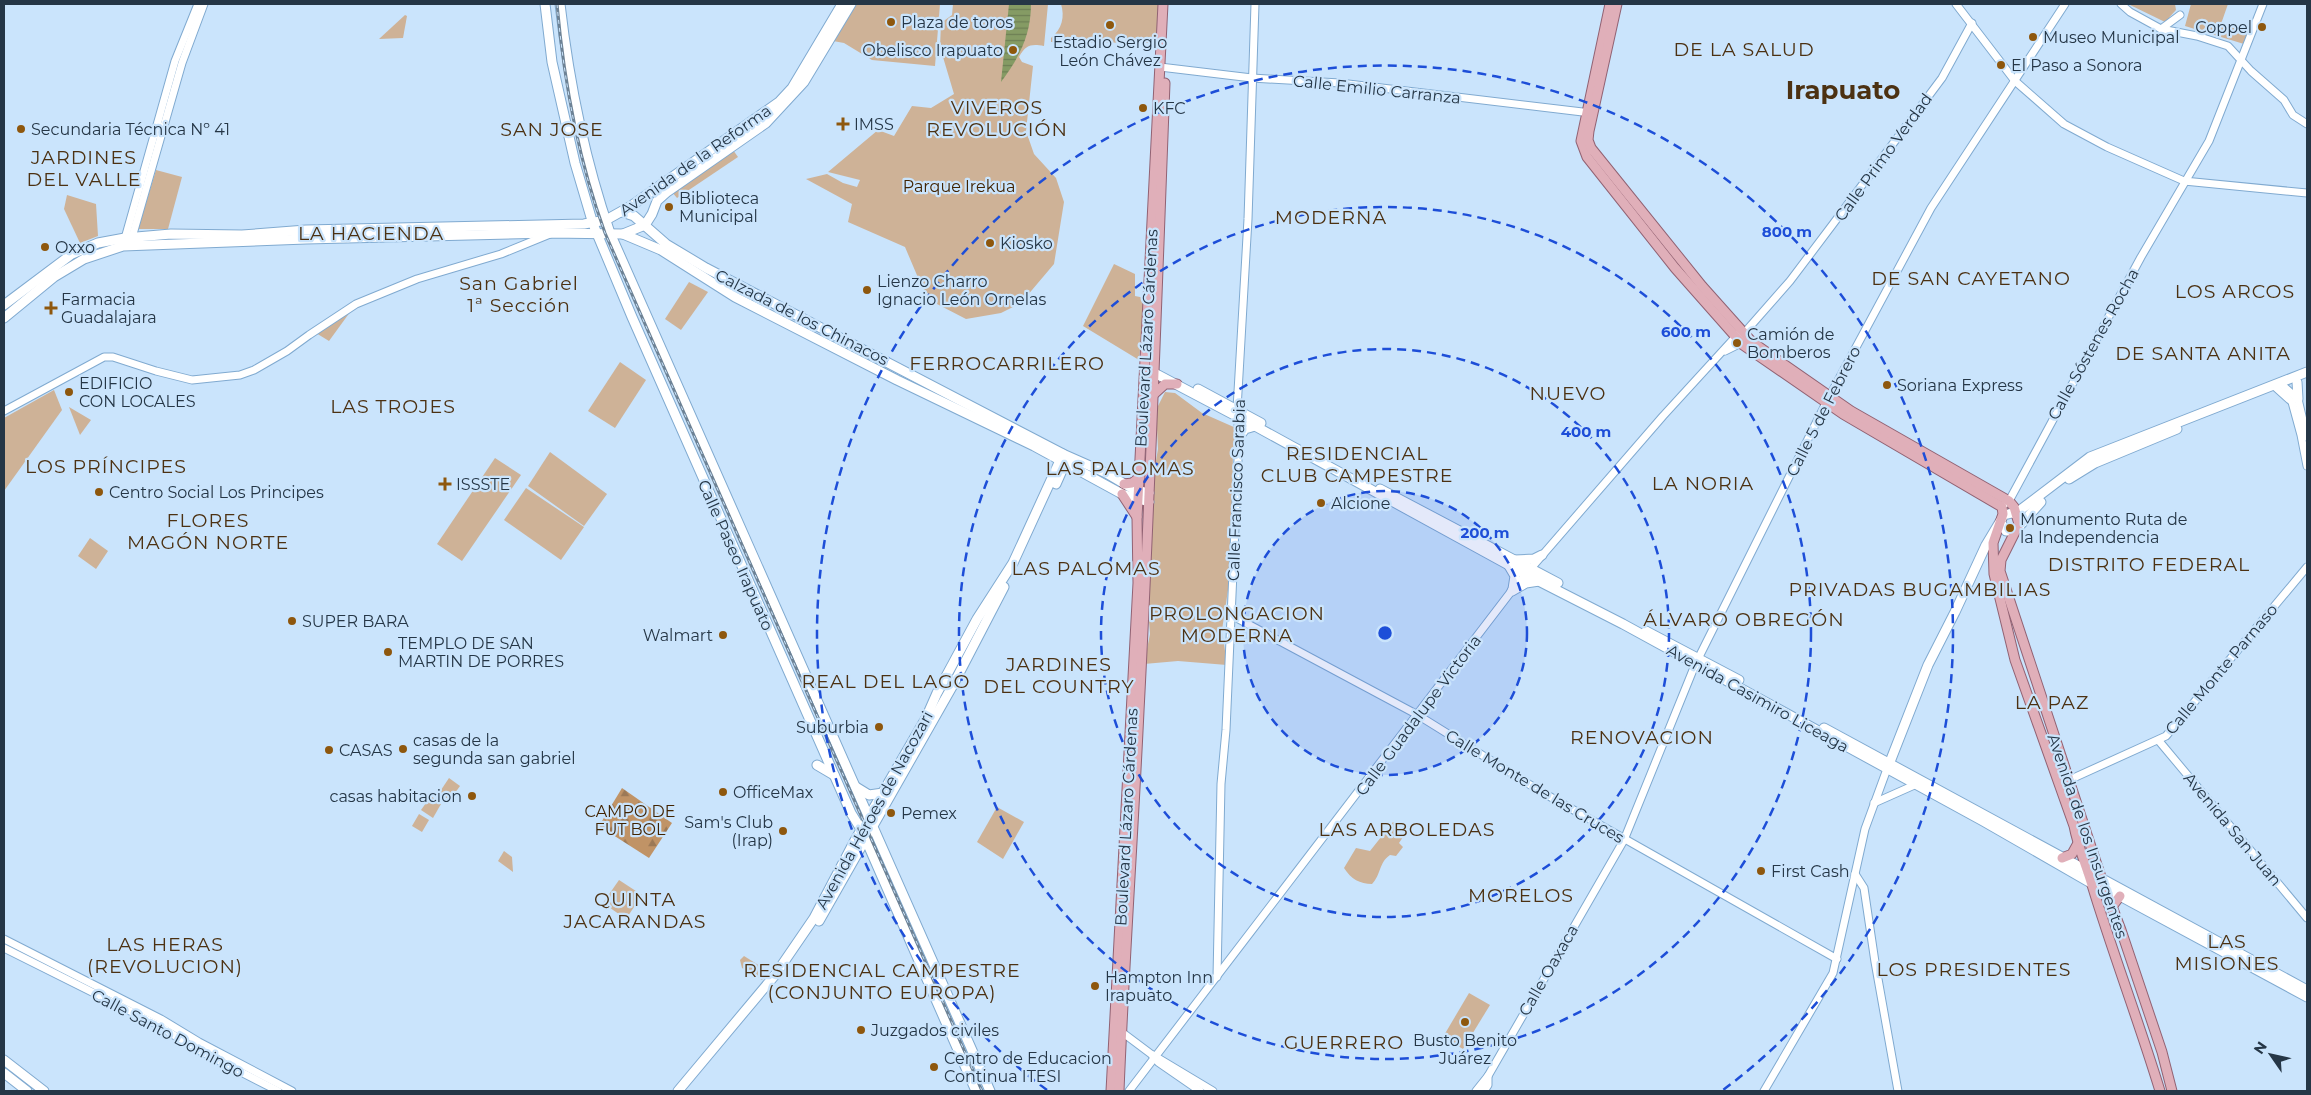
<svg xmlns="http://www.w3.org/2000/svg" width="2311" height="1095" viewBox="0 0 2311 1095" font-family="Montserrat,sans-serif">
  <style>
    .green { fill: #ceb297 }
    .forest { fill: url(#forest-firs) }
    .water { fill: url(#water-rules) }
    .lines { fill: none; stroke-linecap: round; stroke-linejoin: round }
    .tertiary-casing { stroke: #80aad0; stroke-width: 9 }
    .secondary-casing { stroke: #80aad0; stroke-width: 11 }
    .primary-casing { stroke: #916273; stroke-width: 11 }
    .tertiary { stroke: #fff; stroke-width: 7 }
    .secondary { stroke: #fff; stroke-width: 9 }
    .primary { stroke: #e0afb9; stroke-width: 9 }
    .rail-casing { stroke: #6d8295; stroke-width: 3 }
    .rail { stroke: #cae4fc; stroke-width: 1; stroke-dasharray: 4; stroke-linecap: butt }
    .ring { fill: none; stroke: #1d4ed8; stroke-width: 2.5; stroke-dasharray: 9 6 }
    .poi-dot { fill: #8e570d; stroke: #cae4fc; stroke-width: 2 }
    .labels { text-anchor: middle; stroke-width: 4.5; stroke-linejoin: round; paint-order: stroke }
    .poi-label { font-size: 16px; fill: #253646; stroke: #cae4fc; text-anchor: start }
    .street-label { font-size: 16px; fill: #253646; stroke: #cae4fc }
    .park-label { font-size: 16px; fill: #412300; stroke: #cae4fc }
    .quarter-label { font-size: 19px; letter-spacing: 1px; fill: #4c3112; stroke: #cae4fc }
    .town-label { font-size: 26px; font-weight: bold; fill: #4c3112; stroke: #cae4fc }
    .centre { fill: #1d4ed8; stroke: #cae4fc; stroke-width: 2.5 }
    .ring-label { font-size: 15px; text-anchor: middle; font-weight: bold; fill: #1d4ed8; stroke: #cae4fc; stroke-width: 4.5; stroke-linejoin: round; paint-order: stroke }
  </style>
  <defs>
    <pattern id="forest-firs" width="22" height="20" patternUnits="userSpaceOnUse" patternTransform="scale(1.25)"><rect width="22" height="20" fill="#c09366"/><path d="M5 1l3.5 6h-7zM16 11l3.5 6h-7z" fill="#9c7956"/></pattern>
    <pattern id="water-rules" width="6" height="5" patternUnits="userSpaceOnUse" patternTransform="scale(1.25)"><rect width="6" height="5" fill="#859b64"/><path d="M0 2.5h6" fill="none" stroke="#6d7f54"/></pattern>
  </defs>
  <rect width="100%" height="100%" fill="#cae4fc"/>
  <g class="green">
    <polygon points="855,4 940,4 935,66 872,60 844,43 833,41"/>
    <path d="M953,4H1048L1044,46C1032,44 1026,44 1019,57L1022,62L1033,66L1026,131L1034,154L1056,178L1064,202L1054,264L1021,303L1001,313L966,319L937,304L922,287L905,247L848,222L852,204L806,179L827,174L843,183L857,187L860,180L828,172L878,130L894,136L912,106L931,108L954,94L940,47L941,23L952,15Z"/>
    <path d="M1061,4H1159L1157,43L1051,42V38C1062,29 1065,17 1061,4Z"/>
    <polygon points="2128,4 2175,4 2176,10 2165,22"/>
    <polygon points="2191,4 2228,4 2221,24 2247,32 2244,44 2185,26"/>
    <polygon points="405,15 407,16 403,38 379,39"/>
    <polygon points="733,150 738,157 677,198 672,192"/>
    <polygon points="156,170 182,177 168,229 138,229"/>
    <polygon points="67,195 96,204 98,236 80,243 64,209"/>
    <polygon points="1114,264 1135,274 1135,296 1145,298 1139,360 1083,326"/>
    <polygon points="689,282 708,292 681,330 665,319"/>
    <polygon points="353,308 329,341 316,333"/>
    <polygon points="620,362 646,380 615,428 588,411"/>
    <polygon points="54,390 62,410 4,491 4,418"/>
    <polygon points="1165,392 1175,393 1202,413 1236,428 1233,451 1231,570 1222,630 1227,665 1178,661 1144,664 1150,634 1147,597 1151,489 1158,449 1156,410"/>
    <polygon points="69,407 91,420 80,435"/>
    <polygon points="550,452 607,494 584,526 528,486"/>
    <polygon points="495,458 521,475 462,561 437,544"/>
    <polygon points="526,488 584,527 561,560 504,520"/>
    <polygon points="90,538 108,551 96,569 78,556"/>
    <polygon points="449,778 460,786 450,800 439,793"/>
    <polygon points="431,796 441,804 433,818 421,810"/>
    <polygon points="997,807 1024,822 1003,859 977,842"/>
    <polygon points="419,814 429,820 422,832 412,826"/>
    <path d="M1393,822L1407,831L1399,843L1403,847L1396,856L1390,855C1379,862 1381,875 1372,884C1360,884 1351,879 1344,868L1356,848L1370,851Z"/>
    <polygon points="504,851 512,857 513,872 498,861"/>
    <polygon points="619,880 642,895 626,919 603,903"/>
    <polygon points="744,956 768,971 762,980 742,968 740,960"/>
    <polygon points="1469,993 1490,1005 1463,1049 1443,1037"/>
  </g>
  <polygon class="forest" points="622,788 672,823 649,858 599,826"/>
  <path class="water" d="M1009,4H1031C1031,35 1019,58 1001,82Z"/>
  <g class="lines">
    <g class="tertiary-casing">
      <g id="tertiary">
        <polyline points="1956,4 2015,81 2064,124 2107,147 2184,181 2307,193"/>
        <polyline points="2121,4 2130,12 2161,29 2197,36 2228,46 2251,71 2284,100 2293,115 2307,124"/>
        <polyline points="2161,29 2180,15"/>
        <polyline points="1160,67 1252,78 1340,83 1591,113"/>
        <polyline points="131,241 182,63 204,4"/>
        <polyline points="124,242 175,61 198,4"/>
        <polyline points="1725,351 1741,343 1746,331 1790,281 1833,224 1942,78 1972,23"/>
        <polyline points="2280,383 2298,399 2307,437"/>
        <polyline points="2274,386 2292,402 2301,435 2307,466"/>
        <polyline points="4,411 104,357 113,357 156,371 192,380 240,375 254,370 287,351 309,335 356,304 417,279 501,254 550,234"/>
        <polyline points="2005,504 2009,501 2141,257 2209,141 2263,4"/>
        <polyline points="1231,615 1416,714 1540,791 1837,959"/>
        <polyline points="2159,741 2307,918"/>
        <polyline points="2069,780 2166,736 2307,567"/>
        <polyline points="1874,803 1919,783"/>
        <polyline points="1855,874 1864,888 1875,962 1898,1091"/>
        <polyline points="4,939 161,1019 199,1042 292,1091"/>
        <polyline points="4,948 158,1025 194,1048 278,1091"/>
        <polyline points="1217,977 1221,784 1226,730 1239,437 1237,409 1248,219 1255,4"/>
        <polyline points="1119,1030 1151,1054 1158,1062 1200,1091"/>
        <polyline points="1153,1055 1213,1091"/>
        <polyline points="1129,1091 1513,589 1663,416 1739,333"/>
        <polyline points="1476,1091 1488,1076 1624,840 1695,665 1826,403 1931,208 2065,4"/>
        <polyline points="1484,1091 1488,1085 1488,1076"/>
        <polyline points="1764,1091 1833,973 1865,829 1887,769"/>
      </g>
    </g>
    <g class="secondary-casing">
      <g id="secondary">
        <polyline points="545,4 552,62 575,163 593,224 632,317 851,813 862,831 976,1091"/>
        <path d="M560,4C569,82 584,158 610,233L990,1091"/>
        <polyline points="622,212 634,216 666,244 706,268 1063,454 1106,473 1133,489 1149,493"/>
        <polyline points="623,234 661,250 735,297 897,380 1034,446 1122,494 1149,502"/>
        <polyline points="4,305 72,254 98,243 125,238 171,234 242,235 306,230 584,224 606,220 631,206 779,102 792,88 842,4"/>
        <polyline points="4,318 54,277 84,259 123,246 306,239 550,233 623,234 645,225 652,214 657,201 667,192 766,123 804,82 851,4"/>
        <polyline points="1145,368 1255,426 1525,574 1623,624 1983,821 2091,883 2120,896 2307,997"/>
        <polyline points="2297,382 2298,399"/>
        <polyline points="1198,389 1261,423"/>
        <polyline points="1239,437 1245,429 1255,426"/>
        <polyline points="2069,479 2095,463 2177,429"/>
        <polyline points="1056,484 1068,457"/>
        <polyline points="1380,489 1558,583"/>
        <polyline points="2001,523 2006,531 2015,531 2041,502"/>
        <polyline points="1515,560 1534,559 1542,555"/>
        <polyline points="1508,564 1515,576 1513,589"/>
        <polyline points="1512,591 1526,583 1539,581"/>
        <polyline points="1646,631 1739,680"/>
        <polyline points="1824,728 2307,990"/>
        <polyline points="817,765 834,775"/>
        <polyline points="1888,767 1928,665 1955,612 1986,545 2004,515 2012,513 2015,514 2090,457 2307,372"/>
        <polyline points="856,787 869,795 883,793"/>
        <polyline points="819,921 953,685 1004,587"/>
        <polyline points="4,1060 44,1091"/>
        <polyline points="4,1073 27,1091"/>
        <polyline points="678,1091 775,975 814,918 854,842 926,718 937,693 977,619 1013,563 1063,454"/>
      </g>
    </g>
    <g class="primary-casing">
      <g id="primary">
        <path d="M1610,4L1581,141L1587,157L1675,268L1743,345L1843,414L2002,507L2003,514L1993,543L1994,574L2015,660L2074,826C2078,847 2086,865 2092,885C2113,954 2139,1022 2160,1091"/>
        <polyline points="1617,4 1589,131 1588,140 1591,148 1702,286 1752,342 1851,411 2009,501 2014,507 2019,524 2001,560 2000,571 2102,880 2121,930 2162,1052 2172,1091"/>
        <polyline points="1153,395 1165,384 1177,384"/>
        <polyline points="1124,484 1132,483 1140,477"/>
        <polyline points="1122,494 1137,517"/>
        <polyline points="2062,858 2072,854 2077,845"/>
        <polyline points="2111,908 2120,896"/>
        <polyline points="1111,1091 1138,583 1137,518 1163,4"/>
        <path d="M1119,1091C1124,965 1133,838 1139,711C1150,502 1157,292 1165,83"/>
      </g>
    </g>
    <use href="#tertiary" class="tertiary"/>
    <use href="#secondary" class="secondary"/>
    <use href="#primary" class="primary"/>
    <g class="rail-casing">
      <path id="rail" d="M557,4C564,82 578,159 605,233L982,1091"/>
    </g>
    <use href="#rail" class="rail"/>
  </g>
  <circle cx="1385" cy="633" r="142" fill="#1d4ed8" fill-opacity=".12"/>
  <g class="ring">
    <circle cx="1385" cy="633" r="142"/>
    <circle cx="1385" cy="633" r="284"/>
    <circle cx="1385" cy="633" r="426"/>
    <path d="M1047 1090A568 568 0 1 1 1723 1090"/>
  </g>
  <g class="poi-dot">
    <circle cx="891" cy="22" r="5"/>
    <circle cx="1110" cy="25" r="5"/>
    <circle cx="2262" cy="27" r="5"/>
    <circle cx="2033" cy="37" r="5"/>
    <circle cx="1013" cy="50" r="5"/>
    <circle cx="2001" cy="65" r="5"/>
    <circle cx="1143" cy="108" r="5"/>
    <path d="M840.5 116.5h5v5h5v5h-5v5h-5v-5h-5v-5h5z"/>
    <circle cx="21" cy="129" r="5"/>
    <circle cx="669" cy="207" r="5"/>
    <circle cx="990" cy="243" r="5"/>
    <circle cx="45" cy="247" r="5"/>
    <circle cx="867" cy="290" r="5"/>
    <path d="M48.5 300.5h5v5h5v5h-5v5h-5v-5h-5v-5h5z"/>
    <circle cx="1737" cy="343" r="5"/>
    <circle cx="1887" cy="385" r="5"/>
    <circle cx="69" cy="392" r="5"/>
    <path d="M442.5 476.5h5v5h5v5h-5v5h-5v-5h-5v-5h5z"/>
    <circle cx="99" cy="492" r="5"/>
    <circle cx="1321" cy="503" r="5"/>
    <circle cx="2010" cy="528" r="5"/>
    <circle cx="292" cy="621" r="5"/>
    <circle cx="723" cy="635" r="5"/>
    <circle cx="388" cy="652" r="5"/>
    <circle cx="879" cy="727" r="5"/>
    <circle cx="403" cy="749" r="5"/>
    <circle cx="329" cy="750" r="5"/>
    <circle cx="723" cy="792" r="5"/>
    <circle cx="472" cy="796" r="5"/>
    <circle cx="891" cy="813" r="5"/>
    <circle cx="783" cy="831" r="5"/>
    <circle cx="1761" cy="871" r="5"/>
    <circle cx="1095" cy="986" r="5"/>
    <circle cx="1465" cy="1022" r="5"/>
    <circle cx="861" cy="1030" r="5"/>
    <circle cx="934" cy="1067" r="5"/>
  </g>
  <g class="labels">
    <g class="poi-label">
      <text x="901" y="28">Plaza de toros</text>
      <text x="2252" y="33" text-anchor="end">Coppel</text>
      <text x="2043" y="43">Museo Municipal</text>
      <text x="1110" y="48" text-anchor="middle">Estadio Sergio<tspan x="1110" dy="18">León Chávez</tspan></text>
      <text x="1003" y="56" text-anchor="end">Obelisco Irapuato</text>
      <text x="2011" y="71">El Paso a Sonora</text>
      <text x="1153" y="114">KFC</text>
      <text x="854" y="130">IMSS</text>
      <text x="31" y="135">Secundaria Técnica Nº 41</text>
      <text x="679" y="204">Biblioteca<tspan x="679" dy="18">Municipal</tspan></text>
      <text x="1000" y="249">Kiosko</text>
      <text x="55" y="253">Oxxo</text>
      <text x="877" y="287">Lienzo Charro<tspan x="877" dy="18">Ignacio León Ornelas</tspan></text>
      <text x="61" y="305">Farmacia<tspan x="61" dy="18">Guadalajara</tspan></text>
      <text x="1747" y="340">Camión de<tspan x="1747" dy="18">Bomberos</tspan></text>
      <text x="79" y="389">EDIFICIO<tspan x="79" dy="18">CON LOCALES</tspan></text>
      <text x="1897" y="391">Soriana Express</text>
      <text x="456" y="490">ISSSTE</text>
      <text x="109" y="498">Centro Social Los Principes</text>
      <text x="1331" y="509">Alcione</text>
      <text x="2020" y="525">Monumento Ruta de<tspan x="2020" dy="18">la Independencia</tspan></text>
      <text x="302" y="627">SUPER BARA</text>
      <text x="713" y="641" text-anchor="end">Walmart</text>
      <text x="398" y="649">TEMPLO DE SAN<tspan x="398" dy="18">MARTIN DE PORRES</tspan></text>
      <text x="869" y="733" text-anchor="end">Suburbia</text>
      <text x="413" y="746">casas de la<tspan x="413" dy="18">segunda san gabriel</tspan></text>
      <text x="339" y="756">CASAS</text>
      <text x="733" y="798">OfficeMax</text>
      <text x="462" y="802" text-anchor="end">casas habitacion</text>
      <text x="901" y="819">Pemex</text>
      <text x="773" y="828" text-anchor="end">Sam's Club<tspan x="773" dy="18">(Irap)</tspan></text>
      <text x="1771" y="877">First Cash</text>
      <text x="1105" y="983">Hampton Inn<tspan x="1105" dy="18">Irapuato</tspan></text>
      <text x="871" y="1036">Juzgados civiles</text>
      <text x="1465" y="1046" text-anchor="middle">Busto Benito<tspan x="1465" dy="18">Juárez</tspan></text>
      <text x="944" y="1064">Centro de Educacion<tspan x="944" dy="18">Continua ITESI</tspan></text>
    </g>
    <g class="street-label">
      <text transform="translate(1377 89) rotate(6)" y="6">Calle Emilio Carranza</text>
      <text transform="translate(1883 157) rotate(-54)" y="6">Calle Primo Verdad</text>
      <text transform="translate(695 160) rotate(-35)" y="6">Avenida de la Reforma</text>
      <text transform="translate(802 317) rotate(27)" y="6">Calzada de los Chinacos</text>
      <text transform="translate(1146 338) rotate(-87)" y="6">Boulevard Lázaro Cárdenas</text>
      <text transform="translate(2093 344) rotate(-61)" y="6">Calle Sóstenes Rocha</text>
      <text transform="translate(1823 411) rotate(-63)" y="6">Calle 5 de Febrero</text>
      <text transform="translate(1236 490) rotate(-88)" y="6">Calle Francisco Sarabia</text>
      <text transform="translate(736 555) rotate(66)" y="6">Calle Paseo Irapuato</text>
      <text transform="translate(2221 669) rotate(-50)" y="6">Calle Monte Parnaso</text>
      <text transform="translate(1758 698) rotate(29)" y="6">Avenida Casimiro Liceaga</text>
      <text transform="translate(1418 715) rotate(-53)" y="6">Calle Guadalupe Victoria</text>
      <text transform="translate(1535 786) rotate(31)" y="6">Calle Monte de las Cruces</text>
      <text transform="translate(874 810) rotate(-61)" y="6">Avenida Héroes de Nacozari</text>
      <text transform="translate(1126 817) rotate(-87)" y="6">Boulevard Lázaro Cárdenas</text>
      <text transform="translate(2233 829) rotate(50)" y="6">Avenida San Juan</text>
      <text transform="translate(2088 836) rotate(71)" y="6">Avenida de los Insurgentes</text>
      <text transform="translate(1548 970) rotate(-60)" y="6">Calle Oaxaca</text>
      <text transform="translate(168 1033) rotate(28)" y="6">Calle Santo Domingo</text>
    </g>
    <g class="park-label">
      <text x="959" y="192">Parque Irekua</text>
      <text x="630" y="817">CAMPO DE<tspan x="630" dy="18">FUT BOL</tspan></text>
    </g>
    <g class="quarter-label">
      <text x="1744" y="56">DE LA SALUD</text>
      <text x="997" y="114">VIVEROS<tspan x="997" dy="22">REVOLUCIÓN</tspan></text>
      <text x="552" y="136">SAN JOSE</text>
      <text x="84" y="164">JARDINES<tspan x="84" dy="22">DEL VALLE</tspan></text>
      <text x="1331" y="224">MODERNA</text>
      <text x="371" y="240">LA HACIENDA</text>
      <text x="1971" y="285">DE SAN CAYETANO</text>
      <text x="519" y="290">San Gabriel<tspan x="519" dy="22">1ª Sección</tspan></text>
      <text x="2235" y="298">LOS ARCOS</text>
      <text x="2203" y="360">DE SANTA ANITA</text>
      <text x="1007" y="370">FERROCARRILERO</text>
      <text x="1568" y="400">NUEVO</text>
      <text x="393" y="413">LAS TROJES</text>
      <text x="1357" y="460">RESIDENCIAL<tspan x="1357" dy="22">CLUB CAMPESTRE</tspan></text>
      <text x="106" y="473">LOS PRÍNCIPES</text>
      <text x="1120" y="475">LAS PALOMAS</text>
      <text x="1703" y="490">LA NORIA</text>
      <text x="208" y="527">FLORES<tspan x="208" dy="22">MAGÓN NORTE</tspan></text>
      <text x="2149" y="571">DISTRITO FEDERAL</text>
      <text x="1086" y="575">LAS PALOMAS</text>
      <text x="1920" y="596">PRIVADAS BUGAMBILIAS</text>
      <text x="1237" y="620">PROLONGACION<tspan x="1237" dy="22">MODERNA</tspan></text>
      <text x="1744" y="626">ÁLVARO OBREGÓN</text>
      <text x="1059" y="671">JARDINES<tspan x="1059" dy="22">DEL COUNTRY</tspan></text>
      <text x="886" y="688">REAL DEL LAGO</text>
      <text x="2052" y="709">LA PAZ</text>
      <text x="1642" y="744">RENOVACION</text>
      <text x="1407" y="836">LAS ARBOLEDAS</text>
      <text x="1521" y="902">MORELOS</text>
      <text x="635" y="906">QUINTA<tspan x="635" dy="22">JACARANDAS</tspan></text>
      <text x="2227" y="948">LAS<tspan x="2227" dy="22">MISIONES</tspan></text>
      <text x="165" y="951">LAS HERAS<tspan x="165" dy="22">(REVOLUCION)</tspan></text>
      <text x="1974" y="976">LOS PRESIDENTES</text>
      <text x="882" y="977">RESIDENCIAL CAMPESTRE<tspan x="882" dy="22">(CONJUNTO EUROPA)</tspan></text>
      <text x="1344" y="1049">GUERRERO</text>
    </g>
    <g class="town-label">
      <text x="1843" y="99">Irapuato</text>
    </g>
  </g>
  <circle cx="1385" cy="633" r="8" class="centre"/>
  <g class="ring-label">
    <text x="1787" y="237">800 m</text>
    <text x="1686" y="337">600 m</text>
    <text x="1586" y="437">400 m</text>
    <text x="1485" y="538">200 m</text>
  </g>
  <rect width="2311" height="1095" fill="none" stroke="#253646" stroke-width="10"/>
  <g transform="translate(2271 1055) rotate(304)" stroke="#cae4fc" stroke-width="4" paint-order="stroke">
  <path d="M0-4L9 19L0 12L-9 19Z" fill="#253646"/>
  <text y="-8" font-size="14" font-weight="bold" text-anchor="middle" fill="#253646">N</text>
  </g>
</svg>
